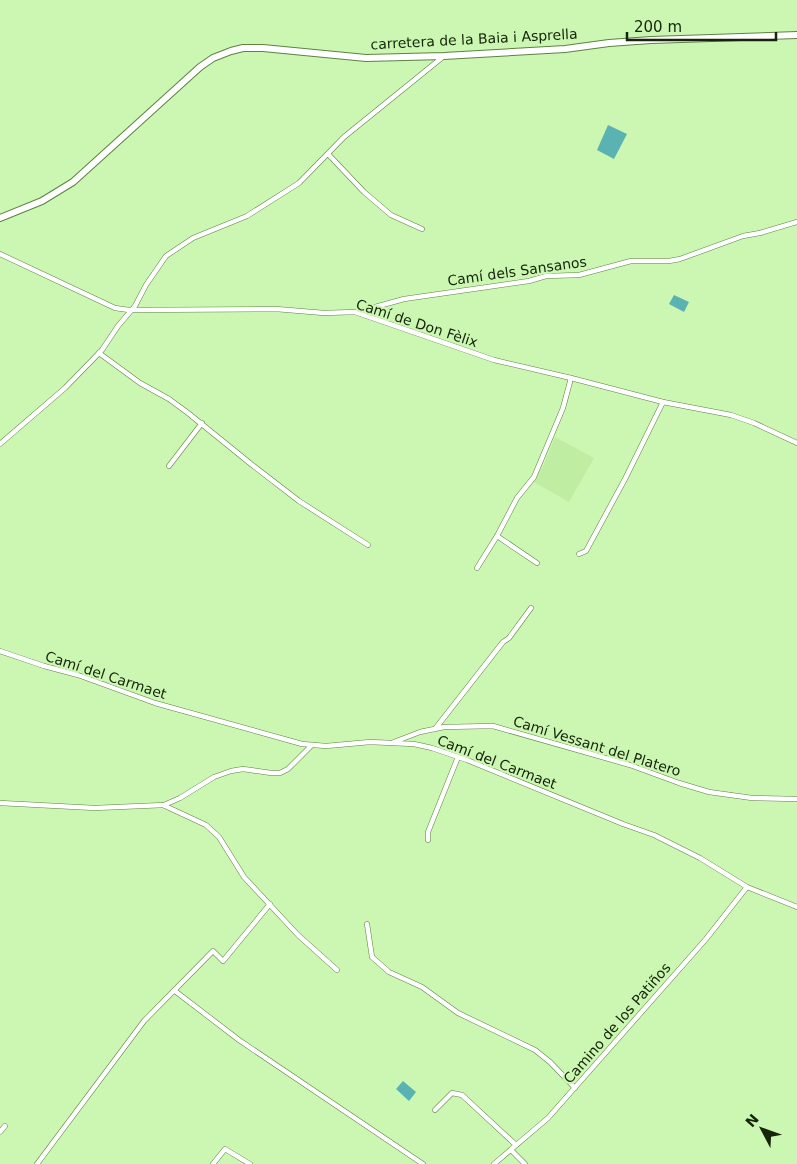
<svg xmlns="http://www.w3.org/2000/svg" width="797" height="1164" viewBox="0 0 797 1164" font-family="'DejaVu Sans',sans-serif">
  <style>
    .built { fill: #bfeda2 }
    .water { fill: #5ab3b2 }
    .lines { fill: none; stroke-linecap: round; stroke-linejoin: round }
    .street-casing { stroke: #5d8243; stroke-width: 5.5 }
    .secondary-casing { stroke: #5d8243; stroke-width: 8 }
    .street { stroke: #fff; stroke-width: 4.5 }
    .secondary { stroke: #fff; stroke-width: 6 }
    .labels { text-anchor: middle; stroke-width: 4.5; stroke-linejoin: round; paint-order: stroke }
    .street-label { font-size: 14px; fill: #15240a; stroke: #ccf7b2 }
  </style>
  <rect width="100%" height="100%" fill="#ccf7b2"/>
  <polygon class="built" points="555,437 594,458 569,502 534,482 545,462"/>
  <g class="water">
    <polygon points="608,125 627,134 614,159 597,150"/>
    <polygon points="674,295 689,302 684,312 669,304"/>
    <polygon points="403,1081 416,1092 409,1101 396,1089"/>
  </g>
  <g class="lines">
    <g class="street-casing">
      <g id="street">
        <polyline points="328,154 364,192 391,215 422,229"/>
        <polyline points="0,254 115,308 129,310 276,309 324,313 355,312 494,360 571,378 663,402 731,415 754,423 797,443"/>
        <polyline points="357,312 404,299 529,281 546,276 579,275 631,261 669,261 680,259 743,236 760,233 797,222"/>
        <polyline points="99,353 140,383 169,399 188,413 251,464 299,501 368,545"/>
        <polyline points="0,444 65,388 102,350 118,326 135,306 146,285 166,256 193,238 247,216 299,183 344,137 444,56"/>
        <polyline points="169,466 202,423"/>
        <polyline points="497,536 537,563"/>
        <polyline points="579,554 586,551 625,479 663,402"/>
        <polyline points="477,568 497,536 517,498 534,477 563,408 571,378"/>
        <polyline points="0,651 44,666 78,675 155,703 302,744 326,746 370,742 414,744 432,748 467,760 623,824 654,835 700,858 747,887 797,907"/>
        <polyline points="435,729 503,642 509,638 531,608"/>
        <polyline points="394,742 420,732 444,727 493,726 630,765 679,783 709,792 752,798 797,799"/>
        <polyline points="0,803 95,808 164,805 180,798 214,777 231,771 243,769 271,773 280,773 288,769 311,746"/>
        <polyline points="163,805 206,825 219,837 244,877 298,935 337,970"/>
        <polyline points="428,840 428,832 458,757"/>
        <polyline points="367,924 372,957 389,972 422,987 458,1013 535,1050 550,1062 575,1088"/>
        <polyline points="175,991 239,1040 423,1164"/>
        <polyline points="435,1110 452,1093 462,1095 516,1145"/>
        <polyline points="0,1132 5,1126"/>
        <polyline points="511,1150 525,1164"/>
        <polyline points="37,1164 144,1021 213,951 223,961 270,904"/>
        <polyline points="213,1164 225,1149 250,1164"/>
        <polyline points="494,1164 548,1118 706,939 747,887"/>
      </g>
    </g>
    <g class="secondary-casing">
      <polyline id="secondary" points="0,218 42,201 73,182 200,67 213,58 231,51 243,48 263,48 366,58 444,56 565,49 609,43 651,40 797,35"/>
    </g>
    <use href="#street" class="street"/>
    <use href="#secondary" class="secondary"/>
  </g>
  <g class="labels">
    <g class="street-label">
      <text transform="translate(474 39) rotate(-3)" y="5">carretera de la Baia i Asprella</text>
      <text transform="translate(517 271) rotate(-8)" y="5">Camí dels Sansanos</text>
      <text transform="translate(417 323) rotate(18)" y="5">Camí de Don Fèlix</text>
      <text transform="translate(106 675) rotate(18)" y="5">Camí del Carmaet</text>
      <text transform="translate(597 746) rotate(17)" y="5">Camí Vessant del Platero</text>
      <text transform="translate(497 762) rotate(21)" y="5">Camí del Carmaet</text>
      <text transform="translate(617 1023) rotate(-49)" y="5">Camino de los Patiños</text>
    </g>
  </g>
  <g transform="translate(762 1129) rotate(311)" stroke="#ccf7b2" stroke-width="4" paint-order="stroke">
  <path d="M0-4L9 19L0 12L-9 19Z" fill="#15240a"/>
  <text y="-8" font-size="14" font-weight="bold" text-anchor="middle" fill="#15240a">N</text>
  </g>
  <path d="M627 32v8h149v-8" fill="none" stroke="#15240a" stroke-width="2.5"/>
  <text x="634" y="32" font-size="15" fill="#15240a" stroke="#ccf7b2" stroke-width="4" paint-order="stroke">200 m</text>
</svg>
